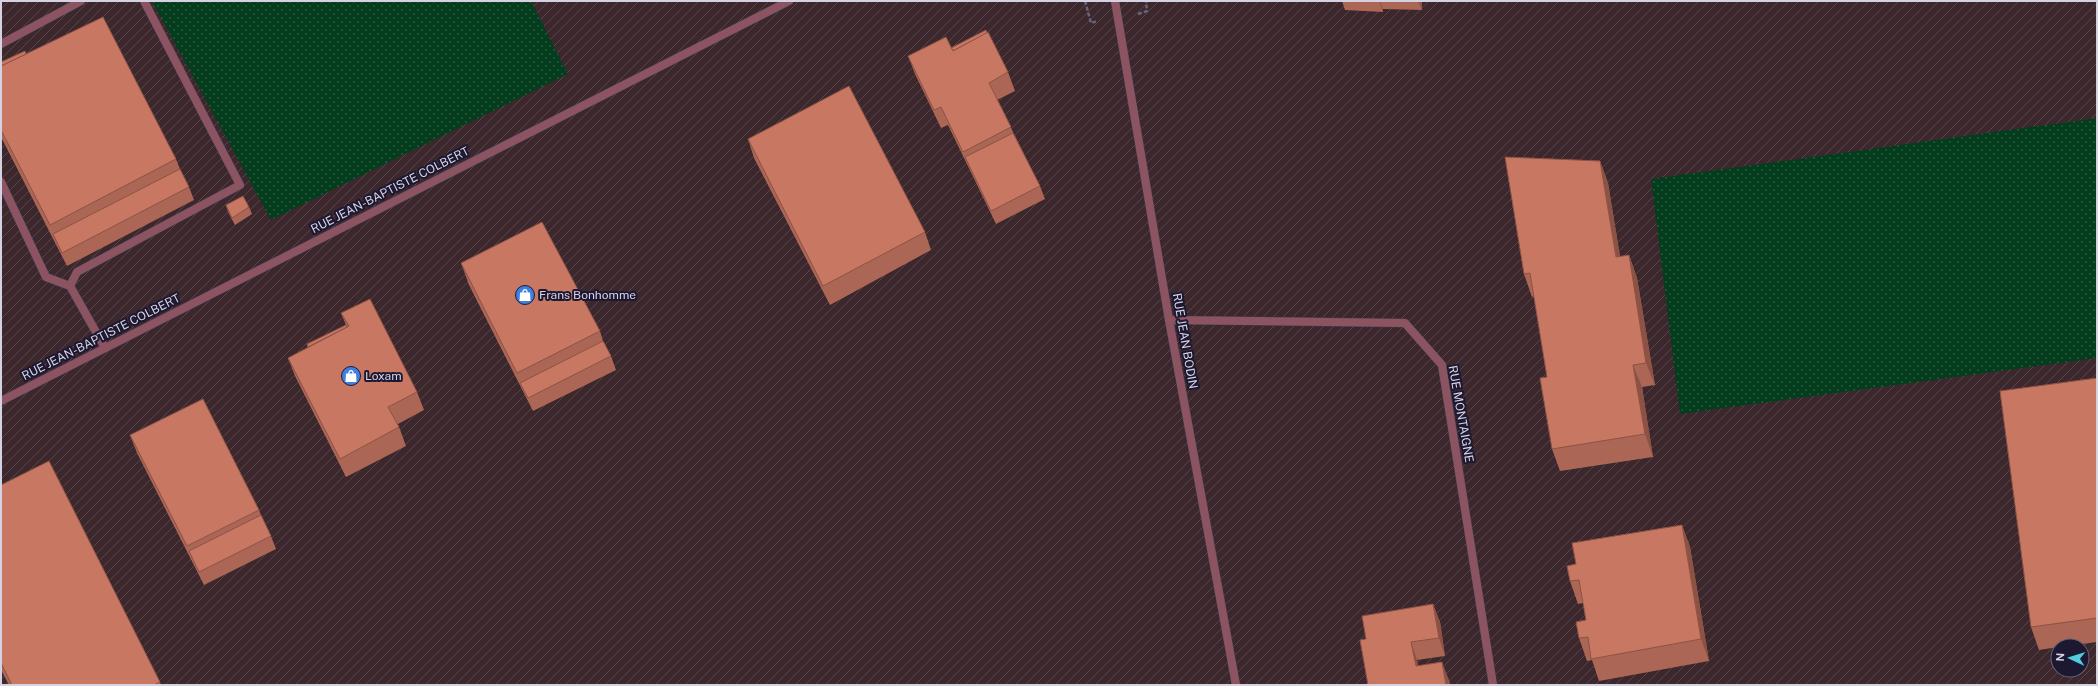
<svg xmlns="http://www.w3.org/2000/svg" width="2098" height="686" viewBox="0 0 2098 686" font-family="'Public Sans',sans-serif">
  <style>
    .industrial { fill: url(#industrial-furrows); fill-rule: evenodd }
    .grass { fill: url(#grass-dots) }
    .lines { fill: none; stroke-linecap: round; stroke-linejoin: round }
    .lane-casing { stroke: #433e56; stroke-width: 9 }
    .street-casing { stroke: #433e56; stroke-width: 9 }
    .path { stroke: #68647a; stroke-width: 2.5; stroke-dasharray: 4 2; stroke-linecap: butt }
    .lane { stroke: #8c5461; stroke-width: 8 }
    .street { stroke: #8c5461; stroke-width: 8 }
    .wall { fill: #ac6655 }
    .shaded-wall { fill: #8c5345 }
    .building { fill: #c87763; stroke: #8c5345 }
    .labels { text-anchor: middle; stroke-width: 4; stroke-linejoin: round; paint-order: stroke }
    .street-label { font-size: 12px; fill: #d5d3e3; stroke: #1d1831 }
    .poi-label { font-size: 12px; fill: #d5d3e3; stroke: #1d1831; text-anchor: start }
  </style>
  <defs>
    <pattern id="industrial-furrows" width="10" height="10" patternUnits="userSpaceOnUse"><rect width="10" height="10" fill="#3b272c"/><path d="M-1 1l2-2M0 10L10 0M9 11l2-2" fill="none" stroke="#56454a"/></pattern>
    <pattern id="grass-dots" width="8" height="8" patternUnits="userSpaceOnUse"><rect width="8" height="8" fill="#043d1d"/><path d="M2 2h.1M6 6h.1" fill="none" stroke="#28583e" stroke-width="1.8" stroke-linecap="round"/></pattern>
  </defs>
  <rect width="100%" height="100%" fill="#27223b"/>
  <path class="industrial" d="M1,1H2097V685H1ZM2058,646H2082V670H2058Z"/>
  <g class="grass">
    <polygon points="152,1 531,1 568,74 271,220"/>
    <polygon points="2097,118 2097,358 1680,414 1651,179"/>
  </g>
  <g class="lines">
    <g class="lane-casing">
      <g id="lane">
        <polyline points="1,44 81,1"/>
        <polyline points="1,182 46,277 70,286 105,348"/>
        <polyline points="70,286 77,272 240,185 144,1"/>
      </g>
    </g>
    <g class="street-casing">
      <g id="street">
        <polyline points="1115,1 1169,320 1236,685"/>
        <polyline points="1169,320 1405,323 1442,365 1493,685"/>
        <polyline points="1,401 789,1"/>
      </g>
    </g>
    <g class="path">
      <polyline points="1085,1 1091,23 1098,21"/>
      <polyline points="1138,14 1147,11 1146,1"/>
    </g>
    <use href="#lane" class="lane"/>
    <use href="#street" class="street"/>
  </g>
  <g class="wall">
    <polygon points="1342,1 1422,1 1422,10 1383,9 1383,12 1345,10"/>
    <polygon points="951,48 1008,72 1015,91 997,100 1040,186 1045,199 996,224 948,125 941,128 915,74 908,56"/>
    <polygon points="26,54 176,159 180,169 189,187 194,200 67,266 1,137 1,62"/>
    <polygon points="748,139 925,232 931,250 830,305 754,158"/>
    <polygon points="1600,161 1608,183 1620,257 1629,255 1637,278 1655,385 1642,387 1653,457 1560,471 1552,449 1547,377 1534,296 1532,297 1524,274"/>
    <polygon points="226,205 249,207 252,214 235,225 228,212"/>
    <polygon points="461,263 600,331 603,341 611,356 616,370 533,411 469,285"/>
    <polygon points="341,313 417,392 424,410 398,424 406,446 346,477 295,376 288,358 308,347 307,344 346,325"/>
    <polygon points="2097,378 2097,642 2067,646 2058,646 2058,647 2039,650 2031,627"/>
    <polygon points="130,435 259,510 261,515 271,536 276,549 204,585 137,453"/>
    <polygon points="1,485 160,682 161,685 9,685 1,670"/>
    <polygon points="1682,525 1690,547 1709,661 1599,681 1592,660 1587,661 1579,638 1586,620 1583,603 1578,604 1570,581 1576,564"/>
    <polygon points="1433,604 1440,622 1445,656 1417,660 1418,666 1449,680 1450,685 1368,685"/>
  </g>
  <g class="shaded-wall">
    <polygon points="1379,1 1380,1 1383,9 1383,12"/>
    <polygon points="1418,1 1422,1 1422,10"/>
    <polygon points="1600,161 1608,183 1624,280 1616,257"/>
    <polygon points="1629,255 1637,278 1655,385 1646,363"/>
    <polygon points="1633,365 1642,387 1653,457 1645,434"/>
    <polygon points="1682,525 1690,547 1709,661 1701,639"/>
    <polygon points="1433,604 1440,622 1445,656 1439,638"/>
    <polygon points="1411,642 1417,660 1422,684 1416,666"/>
    <polygon points="1442,662 1449,680 1450,685 1446,685"/>
  </g>
  <g class="building">
    <polygon points="103,17 176,159 50,225 1,130 1,66"/>
    <polygon points="986,30 987,33 953,51 951,48"/>
    <polygon points="988,32 1008,72 989,83 1011,127 963,152 941,107 934,110 908,56 946,37 953,51"/>
    <polygon points="25,51 26,54 1,66 1,62"/>
    <polygon points="849,86 925,232 823,286 748,139"/>
    <polygon points="1013,133 1040,186 991,211 965,157"/>
    <polygon points="1505,157 1600,161 1616,257 1629,255 1646,363 1633,365 1645,434 1552,449 1540,378 1547,377 1530,273 1524,274"/>
    <polygon points="180,169 189,187 62,253 53,234"/>
    <polygon points="243,196 249,207 232,218 226,205"/>
    <polygon points="542,222 600,331 517,373 461,263"/>
    <polygon points="370,299 417,392 388,407 399,427 340,459 288,358 349,326 341,313"/>
    <polygon points="346,325 347,327 308,347 307,344"/>
    <polygon points="603,341 611,356 528,398 520,383"/>
    <polygon points="2097,378 2097,618 2031,627 2000,391"/>
    <polygon points="203,399 259,510 187,546 130,435"/>
    <polygon points="49,461 160,682 154,685 12,685 1,663 1,485"/>
    <polygon points="261,515 271,536 199,572 189,551"/>
    <polygon points="1682,525 1701,639 1591,659 1588,637 1579,638 1576,622 1586,620 1579,580 1570,581 1567,566 1576,564 1572,543"/>
    <polygon points="1433,604 1439,638 1411,642 1416,666 1442,662 1446,685 1373,685 1373,684 1368,685 1360,640 1366,639 1362,616"/>
  </g>
  <defs>
    <g id="shop-disc" transform="scale(1)"><circle r="9.5" fill="#3f7fe0" stroke="#1d1831"/><path d="M-5-2.5h2.3a2.7 3.5 0 0 1 5.4 0H5L5.5 6h-11ZM-1.5-2.5h3a1.5 2.3 0 0 0-3 0Z" fill="#fff"/></g>
  </defs>
  <g fill-rule="evenodd">
    <use href="#shop-disc" x="525" y="295"/>
    <use href="#shop-disc" x="351" y="376"/>
  </g>
  <g class="labels">
    <g class="street-label">
      <text transform="translate(390 190) rotate(-27)" y="4">RUE JEAN-BAPTISTE COLBERT</text>
      <text transform="translate(101 337) rotate(-27)" y="4">RUE JEAN-BAPTISTE COLBERT</text>
      <text transform="translate(1185 341) rotate(80)" y="4">RUE JEAN BODIN</text>
      <text transform="translate(1461 414) rotate(80)" y="4">RUE MONTAIGNE</text>
    </g>
    <g class="poi-label">
      <text x="539" y="299">Frans Bonhomme</text>
      <text x="365" y="380">Loxam</text>
    </g>
  </g>
  <rect width="2098" height="686" fill="none" stroke="#d5d3e3" stroke-width="4"/>
  <g transform="translate(2070 658) rotate(274)"><circle r="19" fill="#1d1831" stroke="#676378"/>
  <path d="M0-3L7 15L0 10L-7 15Z" fill="#54cadd"/>
  <text y="-6" font-size="11" font-weight="bold" text-anchor="middle" fill="#d5d3e3">N</text>
  </g>
</svg>
